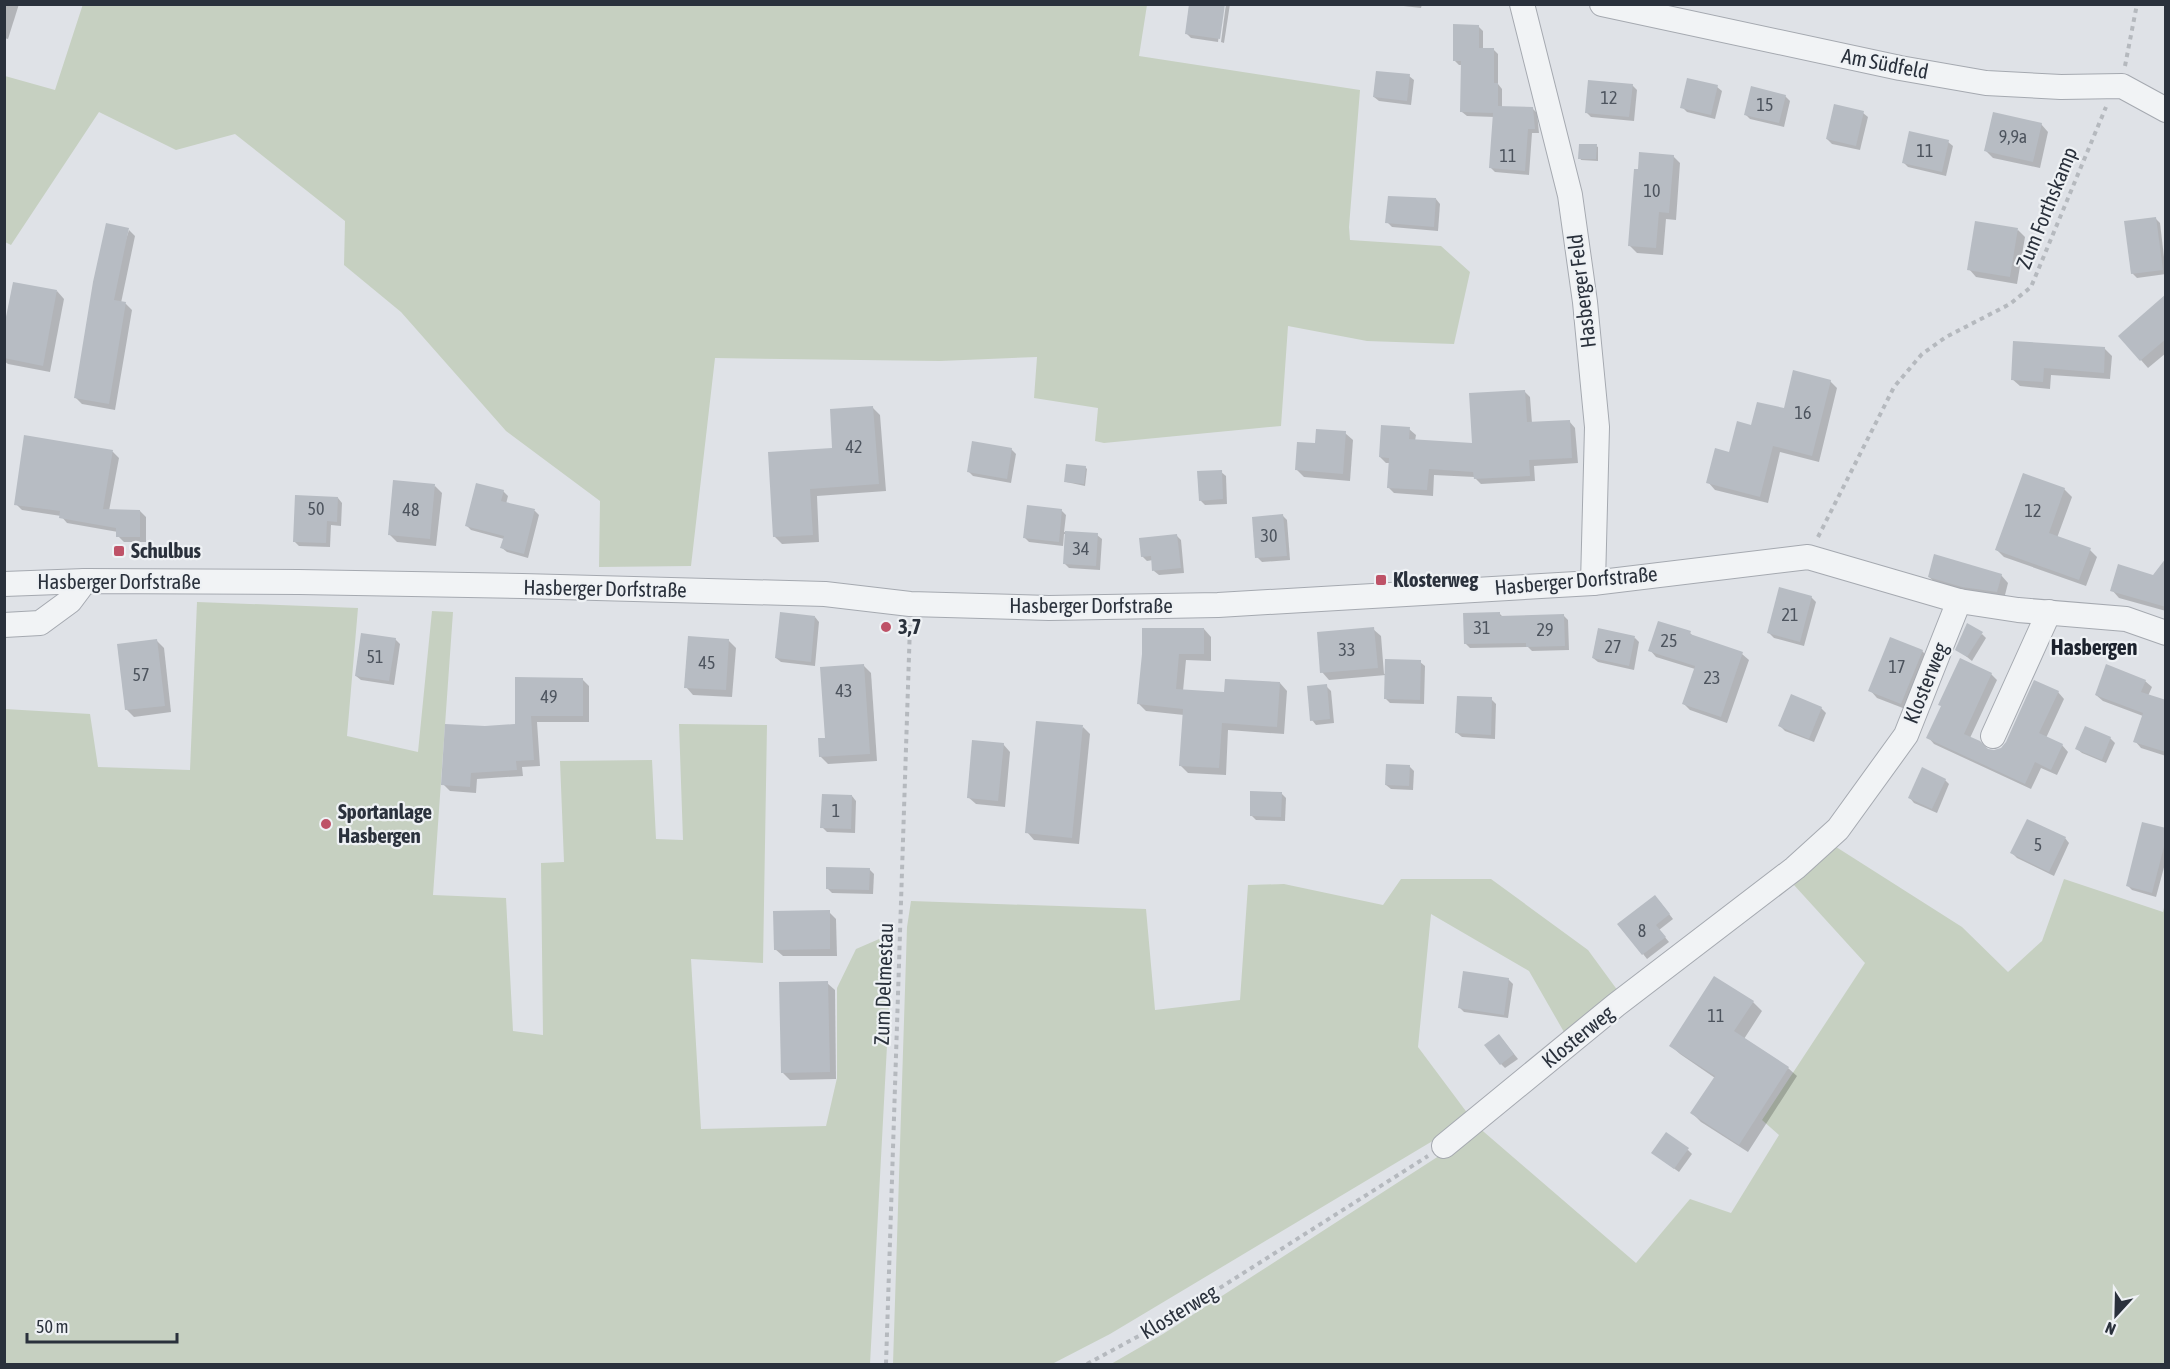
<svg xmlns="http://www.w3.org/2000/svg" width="2170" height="1369" viewBox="0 0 2170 1369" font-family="'Asap Condensed',sans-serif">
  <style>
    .green { fill: #c6d0c1 }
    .shadow { fill: #0003 }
    .building { fill: #b7bcc3 }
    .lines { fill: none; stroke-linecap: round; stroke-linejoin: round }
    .minor-casing { stroke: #a5a9b0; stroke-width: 26 }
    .path { stroke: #b5b9be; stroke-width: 4; stroke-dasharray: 4.5 4.5; stroke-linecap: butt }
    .minor { stroke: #f1f3f5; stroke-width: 24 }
    .poi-dot { fill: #be5267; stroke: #eef1f4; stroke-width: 2 }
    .labels { text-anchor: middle; stroke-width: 4.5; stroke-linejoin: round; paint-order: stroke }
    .number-label { font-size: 18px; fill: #4d545e }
    .street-label { font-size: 21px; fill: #2a313c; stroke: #eef1f4 }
    .poi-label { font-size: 21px; font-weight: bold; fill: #2a313c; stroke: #eef1f4; text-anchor: start }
    .neighbourhood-label { font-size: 22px; font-weight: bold; fill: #1c222d; stroke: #eef1f4 }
  </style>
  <rect width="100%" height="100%" fill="#dfe2e7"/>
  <g class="green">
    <polygon points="83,4 1147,5 1139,56 1360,90 1349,227 1350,240 1441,246 1470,272 1454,344 1367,341 1288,326 1281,426 1104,443 1095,441 1098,408 1034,398 1037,357 940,361 715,358 691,566 599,567 600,501 506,431 401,312 344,265 345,221 235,134 176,150 99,112 11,245 5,242 5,76 55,90"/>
    <polygon points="197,602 358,608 347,736 418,752 432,611 453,612 433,895 506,898 513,1031 543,1035 541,863 564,862 560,761 652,760 656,839 683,840 679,724 767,725 763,963 691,959 701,1129 826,1126 837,1078 837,988 856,949 893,933 870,1364 5,1364 5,709 90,714 98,767 190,770"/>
    <polygon points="1833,845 1962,927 2008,972 2042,941 2064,879 2163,912 2165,903 2165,1364 1111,1364 1163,1334 1459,1143 1477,1126 1636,1263 1690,1199 1731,1213 1779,1135 1762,1120 1865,963 1794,885"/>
    <polygon points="1401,879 1491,879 1588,950 1618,991 1564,1032 1529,971 1431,914 1418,1047 1471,1118 1110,1334 1052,1364 893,1364 907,927 911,901 1146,909 1155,1010 1240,1000 1248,885 1284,884 1383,905"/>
  </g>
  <g class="shadow">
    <polygon points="4,4 19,4 8,39 4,38"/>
    <polygon points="1223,4 1218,42 1191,38 1186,33"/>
    <polygon points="1226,4 1230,4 1224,43 1221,42"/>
    <polygon points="1386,4 1422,4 1421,8"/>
    <polygon points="1478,26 1483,31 1483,49 1493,49 1498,54 1498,84 1502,89 1502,108 1532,108 1537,113 1539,133 1532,133 1529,175 1495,172 1490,167 1494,117 1467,116 1462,112 1462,65 1459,65 1454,60"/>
    <polygon points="1409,76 1414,80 1411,105 1379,101 1374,97"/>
    <polygon points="1632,85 1637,90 1634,121 1591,117 1586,112"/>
    <polygon points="1717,87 1722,91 1715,119 1687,112 1682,107"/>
    <polygon points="1785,96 1790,101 1784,127 1750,119 1746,115"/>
    <polygon points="1863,113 1868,117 1860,150 1832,144 1827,139"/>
    <polygon points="2041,124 2048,132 2040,168 1993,158 1986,151"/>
    <polygon points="1948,142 1953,146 1946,176 1908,167 1903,162"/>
    <polygon points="1596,146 1598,147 1598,161 1581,160 1580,158"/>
    <polygon points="1673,156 1680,163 1676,220 1666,219 1663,255 1637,253 1629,245"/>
    <polygon points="1436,199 1440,204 1438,231 1392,227 1387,222"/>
    <polygon points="2155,218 2160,223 2166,274 2137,278 2132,273"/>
    <polygon points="129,230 135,236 121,303 126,304 132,310 115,410 82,404 75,397"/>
    <polygon points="2018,230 2025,237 2017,284 1976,277 1969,269"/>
    <polygon points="57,291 64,299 50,372 8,364 4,361 4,335"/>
    <polygon points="2166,305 2166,353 2148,368 2120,336"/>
    <polygon points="2015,342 2105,349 2112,356 2110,379 2051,375 2050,389 2020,386 2012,379"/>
    <polygon points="1830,381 1837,388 1819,462 1780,452 1768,503 1715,490 1708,482 1752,427 1785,410"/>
    <polygon points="1524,391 1530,397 1532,423 1569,421 1575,428 1578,463 1534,466 1535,481 1481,484 1474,477 1434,475 1433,496 1394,493 1388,487 1390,463 1386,463 1380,457 1409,429 1416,435 1415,441 1473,444"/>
    <polygon points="873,408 880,415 886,491 817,496 819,542 782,544 774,536 834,450"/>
    <polygon points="1345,433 1353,440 1350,481 1304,477 1297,470 1316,445"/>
    <polygon points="26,437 113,452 119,458 109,511 140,511 146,517 146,542 124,542 118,536 118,532 67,523 61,516 22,510 16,504"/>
    <polygon points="1011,449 1016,454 1011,483 973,476 969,472"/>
    <polygon points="1085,467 1087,469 1085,486 1066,482"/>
    <polygon points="1221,472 1226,476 1227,504 1205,505 1200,500"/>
    <polygon points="435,486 442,493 436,546 397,542 389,534"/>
    <polygon points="2064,489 2072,497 2057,538 2090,550 2097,557 2086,586 2004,557 1997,550"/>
    <polygon points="503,491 508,496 506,504 535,511 539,515 528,558 507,552 502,548 504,539 471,530 467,526"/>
    <polygon points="338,498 342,503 341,526 331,525 330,547 299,546 294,541"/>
    <polygon points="1061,510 1066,515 1064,532 1097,535 1102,539 1100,570 1069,568 1065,564 1067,534 1064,534 1063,546 1029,542 1025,538"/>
    <polygon points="1283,516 1287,520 1290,560 1262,562 1257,557"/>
    <polygon points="1176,535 1181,540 1184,573 1159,575 1154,571 1153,560 1147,561 1142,556"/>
    <polygon points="2166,561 2166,611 2119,598 2112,590 2153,576"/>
    <polygon points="2001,575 2008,583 2004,599 1937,584 1929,577"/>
    <polygon points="1811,597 1816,602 1804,646 1774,638 1769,633"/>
    <polygon points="1500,614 1503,617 1563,615 1568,620 1569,650 1532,651 1528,647 1470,648 1465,643"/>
    <polygon points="815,617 819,622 815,666 781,662 776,658"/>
    <polygon points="1204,629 1211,637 1211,661 1186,660 1183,691 1225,694 1280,683 1287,691 1284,734 1228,730 1226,775 1188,773 1180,765 1184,715 1146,711 1139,704 1144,654"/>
    <polygon points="1373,629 1381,636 1384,674 1420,662 1425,666 1424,704 1390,703 1386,699 1386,675 1329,680 1322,672"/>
    <polygon points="1690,633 1694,637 1742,654 1749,660 1727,723 1690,710 1683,703 1695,669 1656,657 1650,650"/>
    <polygon points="1982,634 1986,638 1972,661 1957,649"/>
    <polygon points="1635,638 1639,642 1634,670 1598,662 1593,658"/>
    <polygon points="395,639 400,644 394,685 361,680 356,676"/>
    <polygon points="728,640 736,648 732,697 693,695 686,687"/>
    <polygon points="157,641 164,648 171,712 134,717 126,709"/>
    <polygon points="1922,651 1929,658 1908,710 1877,698 1870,690"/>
    <polygon points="864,666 871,673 877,761 828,764 820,756 826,739"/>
    <polygon points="1991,674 1997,680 1970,738 1992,756 2002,749 2058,692 2064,699 2046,738 2062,745 2068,752 2057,775 2041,768 2031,789 1934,744 1928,737"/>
    <polygon points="582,679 589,686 589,722 537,722 540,766 522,767 523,776 477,779 476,793 450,791 443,784 485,727 516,725"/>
    <polygon points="2145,681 2152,687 2148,696 2166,702 2166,756 2141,748 2135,741 2143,716 2103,701 2096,695"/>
    <polygon points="1326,686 1331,691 1334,723 1316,725 1312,720"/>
    <polygon points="1491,699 1496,704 1495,739 1462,737 1457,733"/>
    <polygon points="1821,708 1826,713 1814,742 1785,731 1780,726"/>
    <polygon points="1083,727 1090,734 1079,844 1034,840 1027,832"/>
    <polygon points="2110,738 2115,743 2106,763 2082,753 2077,749"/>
    <polygon points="1003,744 1010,752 1005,807 976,804 968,797"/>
    <polygon points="1409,766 1414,771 1413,790 1391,789 1386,785"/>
    <polygon points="1945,780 1949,784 1937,813 1914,803 1910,798"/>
    <polygon points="1281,793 1286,798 1285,821 1256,820 1251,815"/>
    <polygon points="852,796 856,801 855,833 827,832 822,827"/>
    <polygon points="2166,829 2166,860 2156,897 2132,890 2127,885"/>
    <polygon points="2065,838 2069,843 2054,876 2017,858 2012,853"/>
    <polygon points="869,869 874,874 873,894 832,893 828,889"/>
    <polygon points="1659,901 1673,919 1659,930 1669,942 1647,959 1620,924"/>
    <polygon points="829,912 836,919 837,956 783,956 775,949"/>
    <polygon points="1508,979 1513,984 1508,1018 1464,1012 1459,1007"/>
    <polygon points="827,983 835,990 836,1079 790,1080 783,1073"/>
    <polygon points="1753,1002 1762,1011 1744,1039 1788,1068 1797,1076 1748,1152 1701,1122 1692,1113 1715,1078 1680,1054 1671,1046"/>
    <polygon points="1503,1040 1518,1059 1505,1068 1501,1064"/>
    <polygon points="1688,1150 1692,1154 1679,1172 1658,1157"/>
  </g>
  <g class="building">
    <polygon points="1189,4 1225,4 1220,39 1185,34"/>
    <polygon points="1453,24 1479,25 1479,48 1494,48 1494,83 1498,83 1498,106 1533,107 1535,129 1528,129 1525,171 1489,168 1493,113 1460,112 1461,61 1453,61"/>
    <polygon points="1376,71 1410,74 1407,101 1373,97"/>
    <polygon points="1687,78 1718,85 1711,115 1680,108"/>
    <polygon points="1588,80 1633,84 1629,117 1585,113"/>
    <polygon points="1751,86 1786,95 1779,123 1744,115"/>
    <polygon points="1834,104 1864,111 1856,146 1826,139"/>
    <polygon points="1993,112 2042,123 2033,162 1984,151"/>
    <polygon points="1909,131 1949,140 1942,172 1902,163"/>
    <polygon points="1579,144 1597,144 1596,159 1578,159"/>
    <polygon points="1639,152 1674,155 1669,213 1659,212 1656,248 1628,246 1634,169 1638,169"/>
    <polygon points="1388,196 1436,198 1434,227 1385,223"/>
    <polygon points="2156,217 2163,270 2131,274 2124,221"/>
    <polygon points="1975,221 2018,228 2010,277 1967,270"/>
    <polygon points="106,223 129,228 114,300 126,302 109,404 74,398 93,282"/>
    <polygon points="13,282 57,290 43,366 4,358 4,327"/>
    <polygon points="2166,294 2166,339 2140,361 2118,336"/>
    <polygon points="2013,341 2105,347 2104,373 2044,368 2043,382 2011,380"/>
    <polygon points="1793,370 1831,380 1812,456 1773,446 1760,497 1706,483 1715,448 1729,452 1737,421 1751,425 1757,402 1784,408"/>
    <polygon points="1525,390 1527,422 1570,420 1572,458 1529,460 1530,476 1474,479 1473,472 1429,469 1427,490 1387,488 1389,458 1379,457 1381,425 1410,427 1409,439 1472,443 1469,393"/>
    <polygon points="873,406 879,484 810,489 813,535 773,537 768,452 832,448 830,409"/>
    <polygon points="1316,429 1346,431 1343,474 1295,470 1297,442 1315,443"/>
    <polygon points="24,435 113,450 103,509 140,510 140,537 116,537 116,528 59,518 60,511 14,505"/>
    <polygon points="972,441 1012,448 1007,479 967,472"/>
    <polygon points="1066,464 1086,466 1084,484 1064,482"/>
    <polygon points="1222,470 1223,499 1199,501 1197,471"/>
    <polygon points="2023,473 2065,488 2049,533 2091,548 2079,580 1995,550"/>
    <polygon points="393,480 435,484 430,539 388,535"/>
    <polygon points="476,483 504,490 501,501 535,509 524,554 500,548 504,536 465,526"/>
    <polygon points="295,495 338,497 337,522 327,521 326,543 293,542"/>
    <polygon points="1027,505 1062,509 1059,542 1023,538"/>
    <polygon points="1283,514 1287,556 1255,558 1252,517"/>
    <polygon points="1065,531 1098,533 1096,566 1063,564"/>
    <polygon points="1177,534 1181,568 1152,571 1151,556 1141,557 1139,538"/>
    <polygon points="1934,554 2002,574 1997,592 1962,587 1928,577"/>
    <polygon points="2166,558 2166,607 2110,591 2118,564 2153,575"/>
    <polygon points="1779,587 1812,596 1800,642 1767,633"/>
    <polygon points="780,612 815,616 811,662 775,658"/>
    <polygon points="1500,612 1500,616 1564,614 1565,646 1526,647 1526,643 1464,644 1463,613"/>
    <polygon points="1658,621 1691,631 1690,634 1743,652 1721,717 1682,704 1695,666 1648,651"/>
    <polygon points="1967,623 1983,632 1967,657 1955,650"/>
    <polygon points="1374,627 1378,668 1320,673 1317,632"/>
    <polygon points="1142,628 1204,628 1204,654 1179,654 1176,689 1224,692 1225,679 1280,682 1277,727 1222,723 1219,768 1179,766 1183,709 1137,704 1142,654"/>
    <polygon points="1598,628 1635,636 1629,666 1592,658"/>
    <polygon points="361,633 396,638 389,681 355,676"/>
    <polygon points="688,636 729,639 726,690 684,688"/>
    <polygon points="1890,637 1923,650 1901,704 1868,691"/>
    <polygon points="157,639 165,706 125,710 117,644"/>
    <polygon points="1960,658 1992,673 1964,734 1980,741 1988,749 1994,750 2001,748 2006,742 2034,680 2059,691 2039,733 2063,744 2051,770 2035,762 2025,784 1926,738 1941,706 1938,705"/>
    <polygon points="1385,659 1421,660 1420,700 1384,699"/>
    <polygon points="864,664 870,754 819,757 818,738 825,738 820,667"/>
    <polygon points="2106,664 2146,680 2141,692 2166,700 2166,752 2133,742 2143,713 2095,695"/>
    <polygon points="515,677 583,678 583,716 531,716 534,760 516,761 517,770 471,773 470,787 441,785 445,724 485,726 515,724"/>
    <polygon points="1327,684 1330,719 1310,721 1307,686"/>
    <polygon points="1791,694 1822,707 1809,739 1778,726"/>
    <polygon points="1457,696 1492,697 1491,735 1455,733"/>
    <polygon points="1036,721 1083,725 1072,838 1025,833"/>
    <polygon points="2085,726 2111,737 2102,760 2075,749"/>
    <polygon points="972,740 1004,743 998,801 967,798"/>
    <polygon points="1386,764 1410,765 1409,786 1385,785"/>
    <polygon points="1922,767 1946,779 1932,809 1908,798"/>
    <polygon points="1250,791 1282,792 1281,817 1250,816"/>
    <polygon points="822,794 852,795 851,829 820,828"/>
    <polygon points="2027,819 2066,837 2049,872 2010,853"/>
    <polygon points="2142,822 2166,828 2166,839 2152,893 2126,886"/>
    <polygon points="826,867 870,868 869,890 826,889"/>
    <polygon points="1655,895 1670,914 1656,925 1666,937 1642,955 1617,924"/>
    <polygon points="830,910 830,949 774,950 773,911"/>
    <polygon points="1463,971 1509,978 1504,1015 1458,1008"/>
    <polygon points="1714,976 1754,1001 1734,1031 1789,1067 1739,1145 1690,1113 1715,1076 1669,1046"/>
    <polygon points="828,981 830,1072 781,1073 779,982"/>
    <polygon points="1499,1034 1514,1054 1500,1065 1484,1045"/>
    <polygon points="1666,1132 1689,1148 1674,1169 1651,1153"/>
  </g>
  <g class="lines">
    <g class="minor-casing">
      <g id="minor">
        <polyline points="1522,4 1570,195 1585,302 1597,427 1593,583"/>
        <polyline points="1602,4 1900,68 1986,83 2061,87 2122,86 2166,110"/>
        <polyline points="4,584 85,581 299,582 522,586 825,594 910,604 1049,608 1218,605 1593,583 1808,557 1959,601 2018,610 2126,619 2166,633"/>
        <polyline points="4,625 40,623 70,601 85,581"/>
        <polyline points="1993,736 2049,612"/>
        <polyline points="1444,1146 1616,1005 1795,868 1838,829 1906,735 1959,601"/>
      </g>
    </g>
    <g class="path">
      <polyline points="2125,66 2137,4"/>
      <polyline points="1818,537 1894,387 1922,354 1946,337 2010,304 2031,287 2106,107"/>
      <polyline points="886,1364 910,625"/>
      <polyline points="1087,1364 1174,1317 1428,1156"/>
    </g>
    <use href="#minor" class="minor"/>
  </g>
  <g class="poi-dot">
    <rect x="113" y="545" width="12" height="12" rx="3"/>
    <rect x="1375" y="574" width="12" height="12" rx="3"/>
    <circle cx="886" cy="627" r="6"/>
    <circle cx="326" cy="824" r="6"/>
  </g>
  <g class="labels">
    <g class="number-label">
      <text x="1609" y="104">12</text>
      <text x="1765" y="111">15</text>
      <text x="2013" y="143">9,9a</text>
      <text x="1925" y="157">11</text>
      <text x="1508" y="162">11</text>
      <text x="1652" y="197">10</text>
      <text x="1803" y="419">16</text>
      <text x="854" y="453">42</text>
      <text x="316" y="515">50</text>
      <text x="411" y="516">48</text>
      <text x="2033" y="517">12</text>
      <text x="1269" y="542">30</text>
      <text x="1081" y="555">34</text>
      <text x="1790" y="621">21</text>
      <text x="1482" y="634">31</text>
      <text x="1545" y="636">29</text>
      <text x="1669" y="647">25</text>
      <text x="1613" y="653">27</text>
      <text x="1347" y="656">33</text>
      <text x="375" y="663">51</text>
      <text x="707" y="669">45</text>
      <text x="1897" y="673">17</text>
      <text x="141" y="681">57</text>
      <text x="1712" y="684">23</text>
      <text x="844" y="697">43</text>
      <text x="549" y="703">49</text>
      <text x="836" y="817">1</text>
      <text x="2038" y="851">5</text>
      <text x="1642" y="937">8</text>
      <text x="1716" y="1022">11</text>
    </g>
    <g class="street-label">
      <text transform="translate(1885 64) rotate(11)" y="7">Am Südfeld</text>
      <text transform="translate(2047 208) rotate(-68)" y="7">Zum Forthskamp</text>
      <text transform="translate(1582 291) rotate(-97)" y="7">Hasberger Feld</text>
      <text transform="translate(1576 581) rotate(-5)" y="7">Hasberger Dorfstraße</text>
      <text x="119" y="589">Hasberger Dorfstraße</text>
      <text transform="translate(605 589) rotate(1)" y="7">Hasberger Dorfstraße</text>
      <text x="1091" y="613">Hasberger Dorfstraße</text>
      <text transform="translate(1926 683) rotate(-68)" y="7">Klosterweg</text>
      <text transform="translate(884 984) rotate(-88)" y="7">Zum Delmestau</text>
      <text transform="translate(1578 1037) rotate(-39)" y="7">Klosterweg</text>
      <text transform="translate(1179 1312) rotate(-31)" y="7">Klosterweg</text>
    </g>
    <g class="poi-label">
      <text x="131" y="558">Schulbus</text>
      <text x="1393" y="587">Klosterweg</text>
      <text x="898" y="634">3,7</text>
      <text x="338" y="819">Sportanlage<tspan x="338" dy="24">Hasbergen</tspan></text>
    </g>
    <g class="neighbourhood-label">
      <text x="2094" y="655">Hasbergen</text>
    </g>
  </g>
  <rect width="2170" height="1369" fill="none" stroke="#2a313c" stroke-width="12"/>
  <g transform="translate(2116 1315) rotate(202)" stroke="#eef1f4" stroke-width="4.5" paint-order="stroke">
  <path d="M0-4.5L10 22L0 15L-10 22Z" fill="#2a313c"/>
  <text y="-9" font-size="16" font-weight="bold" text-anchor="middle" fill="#2a313c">N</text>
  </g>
  <path d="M27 1333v9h150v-9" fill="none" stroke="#2a313c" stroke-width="3"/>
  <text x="36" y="1333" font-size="18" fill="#2a313c" stroke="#eef1f4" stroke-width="4.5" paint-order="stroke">50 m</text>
</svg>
